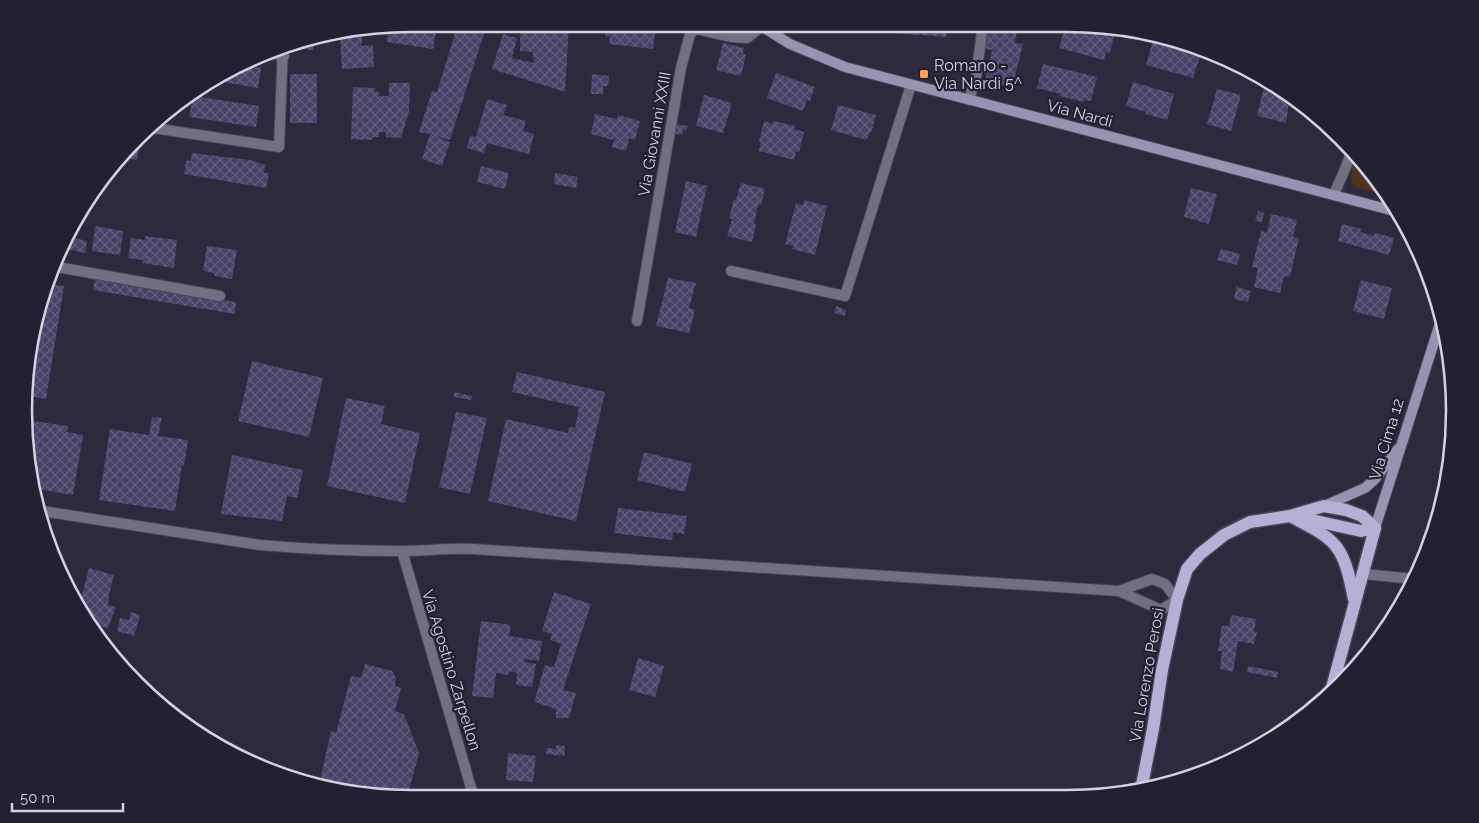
<svg xmlns="http://www.w3.org/2000/svg" width="1479" height="823" viewBox="0 0 1479 823" font-family="Raleway,sans-serif">
  <style>
    .green { fill: #4c3421 }
    .building { fill: url(#building-cross-hatch) }
    .lines { fill: none; stroke-linecap: round; stroke-linejoin: round }
    .minor-casing { stroke: #484558; stroke-width: 12 }
    .tertiary-casing { stroke: #484558; stroke-width: 12 }
    .secondary-casing { stroke: #484558; stroke-width: 12 }
    .primary-casing { stroke: #484558; stroke-width: 15 }
    .minor { stroke: #716f81; stroke-width: 10 }
    .tertiary { stroke: #716f81; stroke-width: 10 }
    .secondary { stroke: #9794b1; stroke-width: 10 }
    .primary { stroke: #b4b0d6; stroke-width: 12 }
    .poi-dot { fill: #fb9e51; stroke: #232034; stroke-width: 2 }
    .labels { text-anchor: middle; stroke-width: 4.5; stroke-linejoin: round; paint-order: stroke }
    .poi-label { font-size: 16px; fill: #d3d2df; stroke: #232034; text-anchor: start }
    .street-label { font-size: 16px; fill: #d3d2df; stroke: #232034 }
    .rim { fill: none; stroke: #d3d2df; stroke-width: 2.5 }
  </style>
  <defs>
    <pattern id="building-cross-hatch" width="8" height="8" patternUnits="userSpaceOnUse" patternTransform="scale(1.25)"><rect width="8" height="8" fill="#484268"/><path d="M0 0l8 8M0 8l8-8" fill="none" stroke="#625c7d"/></pattern>
  </defs>
  <rect width="100%" height="100%" fill="#2d2a3e"/>
  <path class="green" d="M1356,155L1375,176L1387,195L1354,187C1348,178 1353,165 1356,155Z"/>
  <g class="building">
    <polygon points="412,24 443,24 441,31 436,31 433,49 387,42 389,27"/>
    <polygon points="458,24 487,24 450,140 434,136 450,142 442,166 422,159 430,134 419,132 432,91 437,92"/>
    <polygon points="520,24 569,24 565,92 492,69 503,34 517,38 512,58 534,63 533,52 520,51"/>
    <polygon points="607,24 637,24 636,30 655,33 653,49 609,44 610,37 605,36"/>
    <polygon points="854,24 948,24 946,37 853,30"/>
    <polygon points="988,24 1018,24 1015,43 1023,44 1012,88 985,80 992,50 985,49"/>
    <polygon points="1060,25 1089,25 1115,31 1110,53 1106,52 1104,60 1059,48 1064,31 1059,30"/>
    <polygon points="362,32 362,46 373,45 374,67 342,69 340,36"/>
    <polygon points="1165,39 1190,45 1189,49 1201,53 1193,78 1146,65 1153,40 1164,43"/>
    <polygon points="314,40 313,50 282,47 287,44"/>
    <polygon points="723,43 744,48 743,54 746,55 741,76 716,70"/>
    <polygon points="1043,64 1097,77 1091,101 1084,100 1084,102 1059,96 1060,94 1037,88"/>
    <polygon points="248,65 261,68 258,88 218,81"/>
    <polygon points="776,73 815,87 810,101 807,100 803,111 767,98"/>
    <rect x="290" y="74" width="27" height="49"/>
    <polygon points="592,74 609,76 608,86 603,86 603,94 591,94"/>
    <polygon points="1133,82 1174,94 1167,120 1145,114 1146,112 1126,106"/>
    <polygon points="389,83 410,83 409,112 401,138 386,137 386,132 379,132 379,137 373,137 371,140 351,139 353,87 375,88 375,91 379,92 379,96 389,96"/>
    <polygon points="1265,83 1274,85 1290,96 1286,123 1257,116"/>
    <polygon points="1217,89 1241,95 1231,131 1207,124"/>
    <polygon points="704,95 732,103 723,133 696,126"/>
    <polygon points="193,96 259,106 256,127 189,117"/>
    <polygon points="487,99 507,105 503,115 526,121 523,131 534,134 529,154 487,143 484,153 467,148 470,136 476,137"/>
    <polygon points="838,105 876,115 872,130 866,140 831,130"/>
    <polygon points="595,114 617,119 618,115 640,121 635,140 629,138 626,151 612,147 615,135 613,140 591,134"/>
    <polygon points="764,121 773,124 774,121 795,126 794,129 804,132 799,152 796,151 794,160 759,151 761,142 759,142"/>
    <polygon points="674,123 688,126 686,131 683,130 682,135 672,133"/>
    <polygon points="140,141 137,160 125,158"/>
    <polygon points="192,153 250,160 265,165 264,173 269,173 266,188 184,174 186,160 191,161"/>
    <polygon points="481,166 509,173 505,189 477,182"/>
    <polygon points="555,173 578,177 576,188 554,184"/>
    <polygon points="686,181 707,186 696,237 675,232"/>
    <polygon points="741,183 765,189 761,206 758,205 754,224 756,225 752,242 727,236 732,219 729,218 734,199 736,200"/>
    <polygon points="1191,188 1217,194 1209,224 1184,217"/>
    <polygon points="804,200 827,206 815,255 792,249 794,246 785,244 796,203 803,205"/>
    <polygon points="1258,211 1264,213 1262,222 1255,221"/>
    <polygon points="1271,214 1297,220 1293,237 1299,238 1290,277 1284,276 1280,293 1254,287 1258,268 1252,267 1261,231 1267,233"/>
    <polygon points="1342,224 1361,229 1360,232 1374,236 1375,233 1394,238 1389,255 1338,241"/>
    <polygon points="95,226 123,231 120,255 92,251"/>
    <polygon points="145,236 177,240 174,268 142,263 143,260 128,258 131,238 145,240"/>
    <polygon points="74,238 87,241 85,253 67,249 69,241 73,242"/>
    <polygon points="207,246 237,250 232,279 215,276 214,273 203,271"/>
    <polygon points="1221,249 1240,254 1237,265 1217,260"/>
    <polygon points="668,278 696,283 689,308 695,310 689,333 656,326"/>
    <polygon points="95,279 236,302 235,314 93,290"/>
    <polygon points="1361,280 1392,288 1384,319 1353,311"/>
    <polygon points="49,284 64,286 46,399 29,396 37,311"/>
    <polygon points="1236,287 1251,291 1248,302 1234,299"/>
    <polygon points="836,306 846,310 845,316 834,313"/>
    <polygon points="252,361 323,378 309,437 238,421"/>
    <polygon points="517,372 605,392 576,521 488,501 506,419 568,433 569,427 575,428 579,407 512,392"/>
    <polygon points="454,392 472,396 471,400 454,397"/>
    <polygon points="346,398 385,406 381,424 420,433 405,503 327,486"/>
    <polygon points="456,412 487,418 470,494 439,487"/>
    <polygon points="152,417 162,418 158,436 188,440 184,466 182,465 175,511 99,500 110,429 149,435"/>
    <polygon points="26,420 68,426 67,432 83,435 73,495 37,489 25,437"/>
    <polygon points="644,452 692,464 685,492 637,480"/>
    <polygon points="232,455 303,470 297,498 287,496 282,521 221,514"/>
    <polygon points="618,508 687,516 684,534 673,532 672,540 614,533"/>
    <polygon points="89,568 114,575 109,595 108,605 116,607 108,628 93,624 80,603"/>
    <polygon points="554,592 591,604 563,690 576,693 569,718 556,718 556,709 534,702 545,665 554,667 561,644 550,640 552,634 542,631"/>
    <polygon points="131,612 140,615 134,636 117,631 120,618 129,620"/>
    <polygon points="1231,615 1256,619 1254,632 1257,632 1254,644 1238,641 1233,672 1220,669 1222,651 1218,651 1222,626 1229,626"/>
    <polygon points="481,621 511,625 509,636 542,641 539,661 525,659 524,662 536,664 532,687 516,685 517,673 509,671 508,675 496,673 493,698 472,696"/>
    <polygon points="638,658 664,666 655,697 629,690"/>
    <polygon points="365,664 392,671 396,678 395,686 401,688 395,711 404,714 419,753 407,798 386,798 319,785 331,731 336,733 351,676 361,678"/>
    <polygon points="1248,666 1278,672 1277,678 1247,672"/>
    <polygon points="556,745 565,746 565,756 546,754 547,748 556,749"/>
    <polygon points="508,753 536,756 533,782 506,780"/>
  </g>
  <g class="lines">
    <g class="minor-casing">
      <g id="minor">
        <polyline points="270,53 284,56"/>
        <polyline points="969,100 976,77 983,24"/>
        <polyline points="153,128 279,147 283,46"/>
        <polyline points="1334,194 1343,174 1352,151"/>
        <polyline points="57,267 220,296"/>
        <polyline points="731,271 845,296 911,85"/>
        <polyline points="637,321 681,68 690,34 696,29 732,37 747,38 761,27"/>
        <polyline points="402,551 474,798"/>
        <polyline points="1363,574 1415,579"/>
      </g>
    </g>
    <g class="tertiary-casing">
      <path id="tertiary" d="M42,511L260,545C306,549 353,551 399,551C424,551 448,548 473,549L1119,591L1161,610L1177,600L1165,584L1152,579L1119,591"/>
    </g>
    <g class="secondary-casing">
      <g id="secondary">
        <polyline points="758,24 790,44 845,67 1398,212"/>
        <polyline points="1324,506 1365,488 1375,479 1398,449"/>
        <polyline points="1375,528 1443,314"/>
      </g>
    </g>
    <g class="primary-casing">
      <g id="primary">
        <path d="M1290,516C1338,541 1343,544 1354,599"/>
        <polyline points="1307,519 1361,531 1375,528"/>
        <polyline points="1330,695 1375,528"/>
        <polyline points="1141,790 1153,729 1162,670 1177,600 1187,569 1200,554 1224,535 1250,522 1290,516 1324,506 1346,510 1362,516 1375,528"/>
      </g>
    </g>
    <use href="#minor" class="minor"/>
    <use href="#tertiary" class="tertiary"/>
    <use href="#secondary" class="secondary"/>
    <use href="#primary" class="primary"/>
  </g>
  <rect class="poi-dot" x="919" y="69" width="10" height="10" rx="2.5"/>
  <g class="labels">
    <g class="poi-label">
      <text x="934" y="71">Romano -<tspan x="934" dy="18">Via Nardi 5^</tspan></text>
    </g>
    <g class="street-label">
      <text transform="translate(1080 113) rotate(15)" y="6">Via Nardi</text>
      <text transform="translate(654 134) rotate(-80)" y="6">Via Giovanni XXIII</text>
      <text transform="translate(1386 439) rotate(-73)" y="6">Via Cima 12</text>
      <text transform="translate(452 670) rotate(73)" y="6">Via Agostino Zarpellon</text>
      <text transform="translate(1146 675) rotate(-80)" y="6">Via Lorenzo Perosi</text>
    </g>
  </g>
  <path d="M0 0H1479V823H0ZM411 32H1067A379 379 0 0 1 1446 411V411A379 379 0 0 1 1067 790H411A379 379 0 0 1 32 411V411A379 379 0 0 1 411 32Z" fill="#232034" fill-rule="evenodd"/>
  <path class="rim" d="M411 32H1067A379 379 0 0 1 1446 411V411A379 379 0 0 1 1067 790H411A379 379 0 0 1 32 411V411A379 379 0 0 1 411 32Z"/>
  <path d="M12 803v8h111v-8" fill="none" stroke="#d3d2df" stroke-width="2.5"/>
  <text x="20" y="803" font-size="15" fill="#d3d2df" stroke="#232034" stroke-width="4" paint-order="stroke">50 m</text>
</svg>
